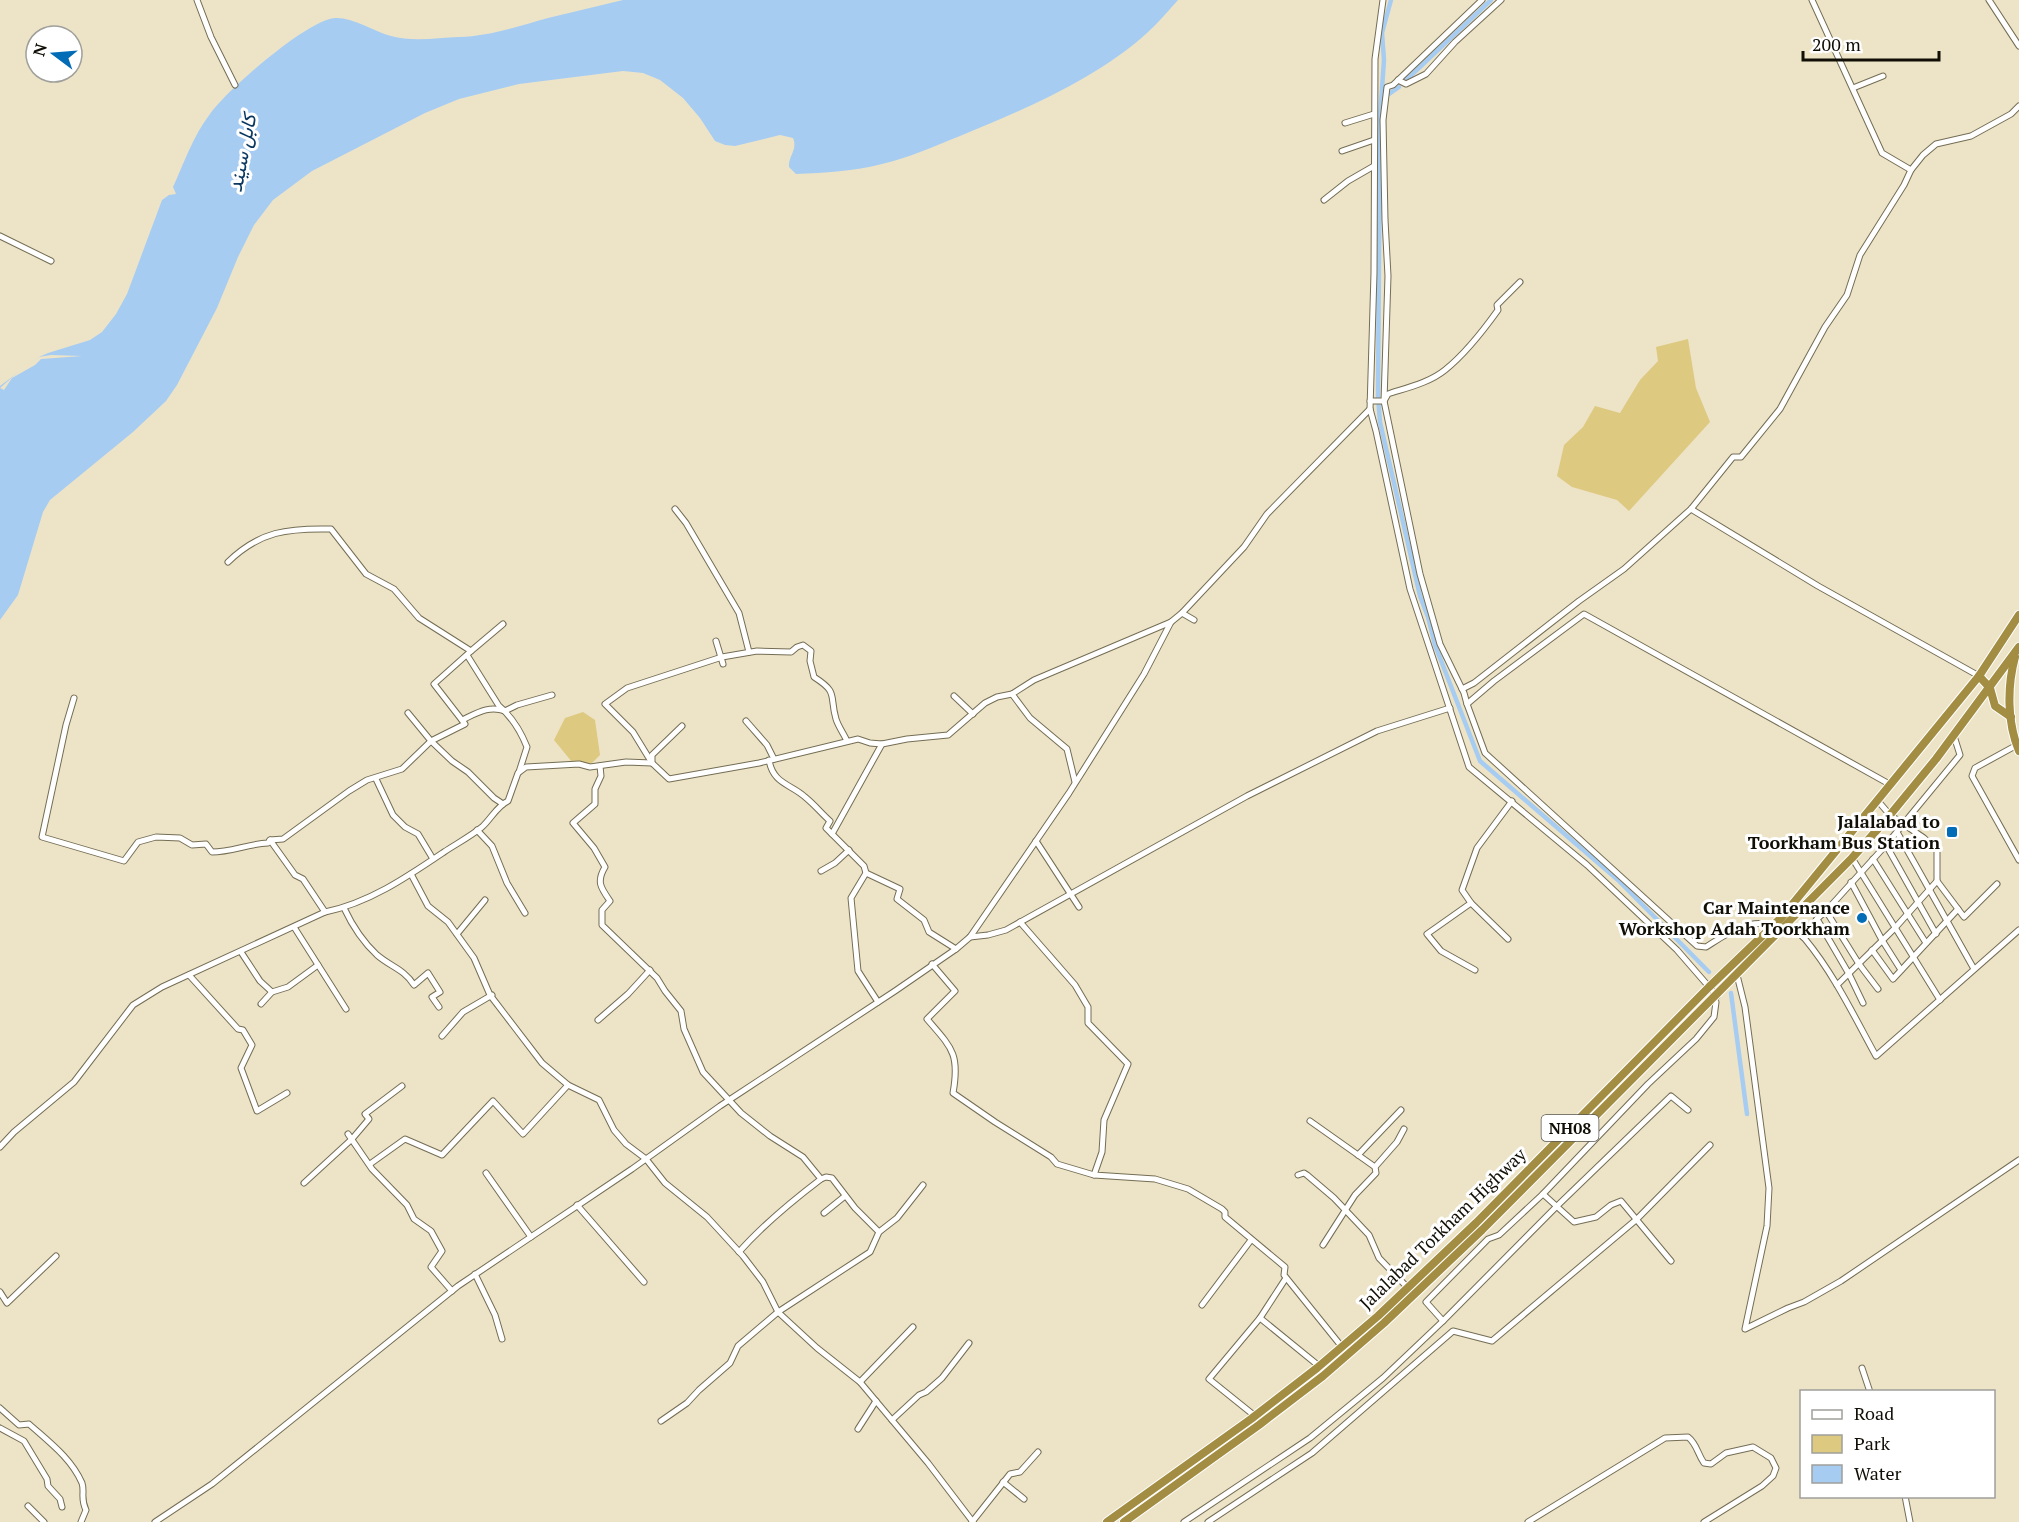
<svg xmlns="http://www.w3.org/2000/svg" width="2019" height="1522" viewBox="0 0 2019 1522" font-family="'PT Serif',Vazirmatn,serif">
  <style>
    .green { fill: #dec980 }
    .water { fill: #a7ccf2 }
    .pier { fill: #ede4c8 }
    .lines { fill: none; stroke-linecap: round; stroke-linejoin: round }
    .canal { stroke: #a7ccf2; stroke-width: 4.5 }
    .minor-casing { stroke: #746d54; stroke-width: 7 }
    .highway-casing { stroke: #fff; stroke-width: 10 }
    .minor { stroke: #fff; stroke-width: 5 }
    .highway { stroke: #a28d42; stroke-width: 8 }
    .poi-dot { fill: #036cb7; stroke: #fff; stroke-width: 2 }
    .labels { text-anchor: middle; stroke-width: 6; stroke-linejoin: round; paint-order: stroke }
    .shield { fill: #fff; stroke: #585650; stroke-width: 1.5 }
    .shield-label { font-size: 16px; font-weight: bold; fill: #100e05 }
    .poi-label { font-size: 18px; font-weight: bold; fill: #100e05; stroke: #fff; text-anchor: end }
    .street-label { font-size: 18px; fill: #100e05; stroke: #fff }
    .water-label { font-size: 20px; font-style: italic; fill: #0a3860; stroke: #fff }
  </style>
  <rect width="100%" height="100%" fill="#ede4c8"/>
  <g class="green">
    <polygon points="1688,339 1696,388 1710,422 1629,511 1617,500 1572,487 1557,476 1564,445 1583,427 1595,406 1620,413 1640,380 1658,361 1656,347"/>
    <polygon points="583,712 595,720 600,755 592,763 572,762 554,740 565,718"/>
  </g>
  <path class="water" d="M623,0H1178C1168,11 1158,23 1147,33C1095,80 1023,110 960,136C935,146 908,158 882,164C854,171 825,173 796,174L789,167C788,156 798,150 793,138L780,135L735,146L725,145L715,141L700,118L683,98L660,80L643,73L623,71L519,84L459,99L425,113L312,171L273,200L254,225L238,257L217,308L177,385L166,401L133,432L50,500L43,512L18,595L0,620V386L39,357L48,353L90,340L102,332L116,314L127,294L162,200L169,195L176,194L173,187C184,163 193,136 210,114C227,90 307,20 335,18C353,17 373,31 391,36C412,42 437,38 459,37C490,36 519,26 548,18C573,12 598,6 623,0Z"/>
  <polygon class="pier" points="51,355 82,356 41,359 35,365 12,378 4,390 0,388 24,367 39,357"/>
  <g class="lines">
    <g class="canal">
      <polyline points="1391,0 1382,33 1384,60 1380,117 1378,397 1380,422 1420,596 1428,617 1435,645 1480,761 1618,880 1709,972"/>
      <polyline points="1407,79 1491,0"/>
      <polyline points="1389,94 1399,87"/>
      <polyline points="1731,993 1747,1114"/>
    </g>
    <g class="minor-casing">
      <g id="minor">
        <polyline points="197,0 211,37 235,85"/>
        <polyline points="1383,0 1375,59 1374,273 1370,409 1376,431 1410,589 1469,767 1587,865 1677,950 1717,996"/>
        <polyline points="1812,0 1882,153 1911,170"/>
        <polyline points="1989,0 2019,46"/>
        <polyline points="1398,80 1406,84 1426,74 1455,42 1501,0"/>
        <polyline points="1853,88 1883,76"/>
        <polyline points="1345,123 1374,114"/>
        <polyline points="1342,151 1374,140"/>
        <polyline points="1324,200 1348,181 1374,166"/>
        <polyline points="0,236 51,261"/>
        <path d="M1370,401H1384L1388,394C1406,388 1429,383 1445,370C1465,354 1483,331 1498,310L1497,305L1520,282"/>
        <polyline points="675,509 686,523 739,613 749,652"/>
        <polyline points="1691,509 1818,586 1979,676"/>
        <polyline points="1182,613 1194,620"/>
        <polyline points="716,641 723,664"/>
        <polyline points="471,651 503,624"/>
        <path d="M467,655L499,706C511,716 521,732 527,747L519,772"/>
        <polyline points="1462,689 1474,683 1579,601 1624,569 1691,509 1733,457 1741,457 1780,409 1825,327 1847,295 1860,255 1904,185 1911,170 1923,155 1936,144 1971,136 2011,114 2019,106"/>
        <polyline points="1012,694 1030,718 1067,749 1075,782"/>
        <polyline points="954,696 973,714"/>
        <path d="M74,698L66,725L42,837L124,861L138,842L156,837L180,838L192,845L206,844L212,852C231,852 248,844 268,843L270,840L283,839L349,791L367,780L402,769L431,741L465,724L434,684L471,651L419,618L394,589L366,574L331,529C288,528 260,531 228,562"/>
        <polyline points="1467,704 1464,693 1440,644 1420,574 1384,401 1388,276 1385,220 1383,120 1387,87 1393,85 1482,0"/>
        <polyline points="408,713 431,741 452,761 468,772 494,798 503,804"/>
        <path d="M462,720C477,713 489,705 505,711L517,705L552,695"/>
        <polyline points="746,721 767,745 774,759"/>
        <polyline points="2017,745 1975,768 1972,776 2019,860"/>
        <path d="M769,760C773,784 791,784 805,797C814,804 821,813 830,821L826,828L864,866L866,873L900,889L897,899L924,920L929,932L956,949"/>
        <polyline points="652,761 652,755 682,726"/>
        <path d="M652,763L633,732L605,704L627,688L722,657L757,651L791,652L797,647L803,645L811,651L810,661L814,677C839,693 829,695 836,719C838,726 844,734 847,741"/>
        <path d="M600,766L601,776L595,789V804L573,823L594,848L605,867C596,882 601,888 610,901L602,910V925L657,978L665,991L681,1011L684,1029L703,1072L741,1113L770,1136L803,1157L821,1179L826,1177L832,1178L855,1208L879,1232"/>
        <polyline points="376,779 393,815 405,827 418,834 433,859"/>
        <polyline points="477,830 492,846 507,883 525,913"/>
        <polyline points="1897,832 1974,969"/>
        <polyline points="832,834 882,744"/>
        <polyline points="270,840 295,875 303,879 325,912"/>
        <polyline points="1036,841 1079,907"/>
        <polyline points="1886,845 1936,934"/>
        <polyline points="1852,858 1940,1000"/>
        <polyline points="1873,859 1926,943"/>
        <polyline points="821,871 835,863 849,850"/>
        <polyline points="866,873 851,898 858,971 878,1002"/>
        <polyline points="411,874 428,906 448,922 474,958 490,995 542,1063 568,1085 599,1100 614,1130 626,1144 646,1159 665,1183 707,1217 743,1256 763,1282 778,1312 817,1348 860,1382 928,1463 973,1522"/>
        <polyline points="1937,881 1964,917 1997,884"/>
        <polyline points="1851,882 1882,940 1901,970"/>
        <polyline points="1471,903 1427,934 1441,951 1475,970"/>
        <path d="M344,908C352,925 363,942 377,955C391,967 404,969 414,985L428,973L440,992L432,997L439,1007"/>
        <polyline points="1826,911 1859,964 1878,989"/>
        <polyline points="1817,919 1849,974 1863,1003"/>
        <polyline points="1020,922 1075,985 1088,1007 1088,1023 1128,1064 1104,1120 1102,1152 1094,1175 1155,1179 1188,1189 1222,1209 1225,1212 1225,1217 1285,1267 1284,1275 1342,1347"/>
        <path d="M1787,924C1792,930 1800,933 1805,939C1834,974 1854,1016 1876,1056L2019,930"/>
        <path d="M1772,926C1749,917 1725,935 1706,947L1697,946L1485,753L1467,704L1494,681L1584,614L1891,785"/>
        <polyline points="294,927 346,1009"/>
        <polyline points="457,934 485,900"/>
        <polyline points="970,937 988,935 1006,930 1247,796 1377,731 1450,708"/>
        <polyline points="1803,937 1817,919 1826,911 1886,845 1960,755 1954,736"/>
        <polyline points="1508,939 1471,903 1462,890 1477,848 1512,801"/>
        <polyline points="1872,950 1893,979 1958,909"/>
        <polyline points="241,952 260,981 272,992"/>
        <path d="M932,964L955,991L927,1019C952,1048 960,1054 953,1093L995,1122L1051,1157L1057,1164L1094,1175"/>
        <polyline points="189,975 238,1029 243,1030 252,1045 241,1068 257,1111 287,1093"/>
        <polyline points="1737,975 1745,1007 1769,1188 1767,1226 1745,1329 1788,1308 1804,1302 1841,1281 2019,1160"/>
        <polyline points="1837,985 1895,928 1937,881 1937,850 1924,838 1890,815 1878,801"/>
        <polyline points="261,1004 272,992 288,987 318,965"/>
        <polyline points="598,1020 628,994 650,970"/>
        <polyline points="442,1036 463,1012 492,995"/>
        <polyline points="1310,1121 1375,1167"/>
        <polyline points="348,1134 372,1169 407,1205 414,1219 431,1231 442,1251 431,1267 452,1291"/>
        <path d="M0,1147L14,1132L74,1082L133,1005L162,987L325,912C369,903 407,877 444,852C456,844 471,836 482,827C491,819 497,806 508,801L518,773L526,767L579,764L590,767L626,762L652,763L669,779L759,763L858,739L870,743L882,744L907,739L948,735L985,703L997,697L1012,694L1034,680L1171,622"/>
        <polyline points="1358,1155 1401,1110"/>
        <polyline points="370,1164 405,1139 442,1155 493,1101 523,1134 568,1085"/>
        <polyline points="486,1173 531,1237"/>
        <polyline points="1298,1175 1304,1173 1307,1175 1334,1198 1369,1235 1379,1258 1408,1288"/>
        <polyline points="304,1183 352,1139 369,1119 365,1114 402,1086"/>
        <polyline points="577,1205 644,1282"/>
        <polyline points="824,1213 845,1196"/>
        <polyline points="1323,1245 1355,1195 1376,1173 1375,1167 1397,1142 1404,1129"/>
        <path d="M739,1252C763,1225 792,1201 821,1179"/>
        <polyline points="1671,1261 1621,1201 1611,1205 1596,1217 1574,1222 1543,1194 1648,1084 1696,1039 1714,1017 1716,1002 1712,999"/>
        <polyline points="475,1274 495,1315 502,1339"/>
        <polyline points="0,1292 7,1303 56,1256"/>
        <polyline points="1202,1305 1251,1240"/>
        <polyline points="1260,1318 1319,1366"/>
        <polyline points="1443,1321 1556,1207 1671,1096 1688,1110"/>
        <polyline points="1862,1368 1870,1392"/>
        <polyline points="860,1382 913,1327"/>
        <path d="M0,1408L19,1425L29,1424C49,1442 71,1458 82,1483C85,1492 80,1498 86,1510L81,1522"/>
        <polyline points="1255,1416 1209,1379 1260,1318 1286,1278"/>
        <polyline points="892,1420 919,1395 926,1392 942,1378 969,1343"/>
        <polyline points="661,1421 687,1403 699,1390 730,1363 738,1346 778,1312 870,1252 879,1232 897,1218 923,1185"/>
        <polyline points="0,1428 24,1441 47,1479 48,1486 60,1499 62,1507"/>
        <polyline points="858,1429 876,1401"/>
        <polyline points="1003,1482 1024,1499"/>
        <polyline points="1905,1496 1910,1522"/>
        <polyline points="28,1506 44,1522"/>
        <polyline points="155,1522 212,1484 458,1286 632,1169 720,1106 895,991 956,949 970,937 1069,793 1144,674 1171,622 1182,613 1244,547 1267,514 1370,409"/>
        <polyline points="972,1522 1010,1474 1020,1472 1038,1452"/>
        <polyline points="1184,1522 1310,1438 1383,1378 1443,1321 1426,1302 1488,1239 1499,1235 1543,1194"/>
        <polyline points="1208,1522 1312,1453 1453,1331 1492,1341 1637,1219 1710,1145"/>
        <path d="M1528,1522L1665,1438L1688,1437C1697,1444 1697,1453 1704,1463L1711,1464L1726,1453L1753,1447L1771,1458L1776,1468L1773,1476L1762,1486L1704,1522"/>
      </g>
    </g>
    <g class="highway-casing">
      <g id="highway">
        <path d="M2015,657C2007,687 2007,722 2019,751"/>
        <polyline points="1979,676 1990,688 1995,706 2011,717"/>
        <polyline points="1107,1522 1251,1419 1317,1368 1378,1316 1476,1223 1709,987 1782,917 1979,676 2019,615"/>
        <polyline points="1124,1522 1259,1425 1323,1376 1384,1323 1482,1230 1852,858 1885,821 1936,759 2019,647"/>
      </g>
    </g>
    <use href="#minor" class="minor"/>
    <use href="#highway" class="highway"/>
  </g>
  <g class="poi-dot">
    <rect x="1946" y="826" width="12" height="12" rx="3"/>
    <circle cx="1862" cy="918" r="6"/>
  </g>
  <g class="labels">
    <rect class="shield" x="1541.5" y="1115" width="57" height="26" rx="4.5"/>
    <g class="shield-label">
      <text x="1570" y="1134">NH08</text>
    </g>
    <g class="poi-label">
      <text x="1940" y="828">Jalalabad to<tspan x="1940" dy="21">Toorkham Bus Station</tspan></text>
      <text x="1850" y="914">Car Maintenance<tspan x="1850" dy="21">Workshop Adah Toorkham</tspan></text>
    </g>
    <g class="street-label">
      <text transform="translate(1443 1229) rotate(-44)" y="6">Jalalabad Torkham Highway</text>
    </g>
    <g class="water-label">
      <text transform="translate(242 153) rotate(-79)" y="7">کابل سيند</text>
    </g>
  </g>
  <rect x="1800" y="1390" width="195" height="108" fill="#ffffff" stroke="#9f9f9b" stroke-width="1.5"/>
  <rect x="1812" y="1410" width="30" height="9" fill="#ffffff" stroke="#9f9f9b" stroke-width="1.5"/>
  <text x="1854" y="1420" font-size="18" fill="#100e05">Road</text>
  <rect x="1812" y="1435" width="30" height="18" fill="#dec980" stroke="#9f9f9b" stroke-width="1.5"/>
  <text x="1854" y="1450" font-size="18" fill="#100e05">Park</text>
  <rect x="1812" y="1465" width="30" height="18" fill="#a7ccf2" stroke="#9f9f9b" stroke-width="1.5"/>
  <text x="1854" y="1480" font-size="18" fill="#100e05">Water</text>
  <g transform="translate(54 54) rotate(286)"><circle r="28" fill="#ffffff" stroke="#9f9f9b" stroke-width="1.5"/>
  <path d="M0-4.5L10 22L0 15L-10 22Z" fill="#036cb7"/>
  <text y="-9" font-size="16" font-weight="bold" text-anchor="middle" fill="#100e05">N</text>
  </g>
  <path d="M1803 51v9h136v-9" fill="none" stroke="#100e05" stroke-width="3"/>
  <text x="1812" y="51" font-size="18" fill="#100e05" stroke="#ffffff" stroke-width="4.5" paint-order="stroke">200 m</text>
</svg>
